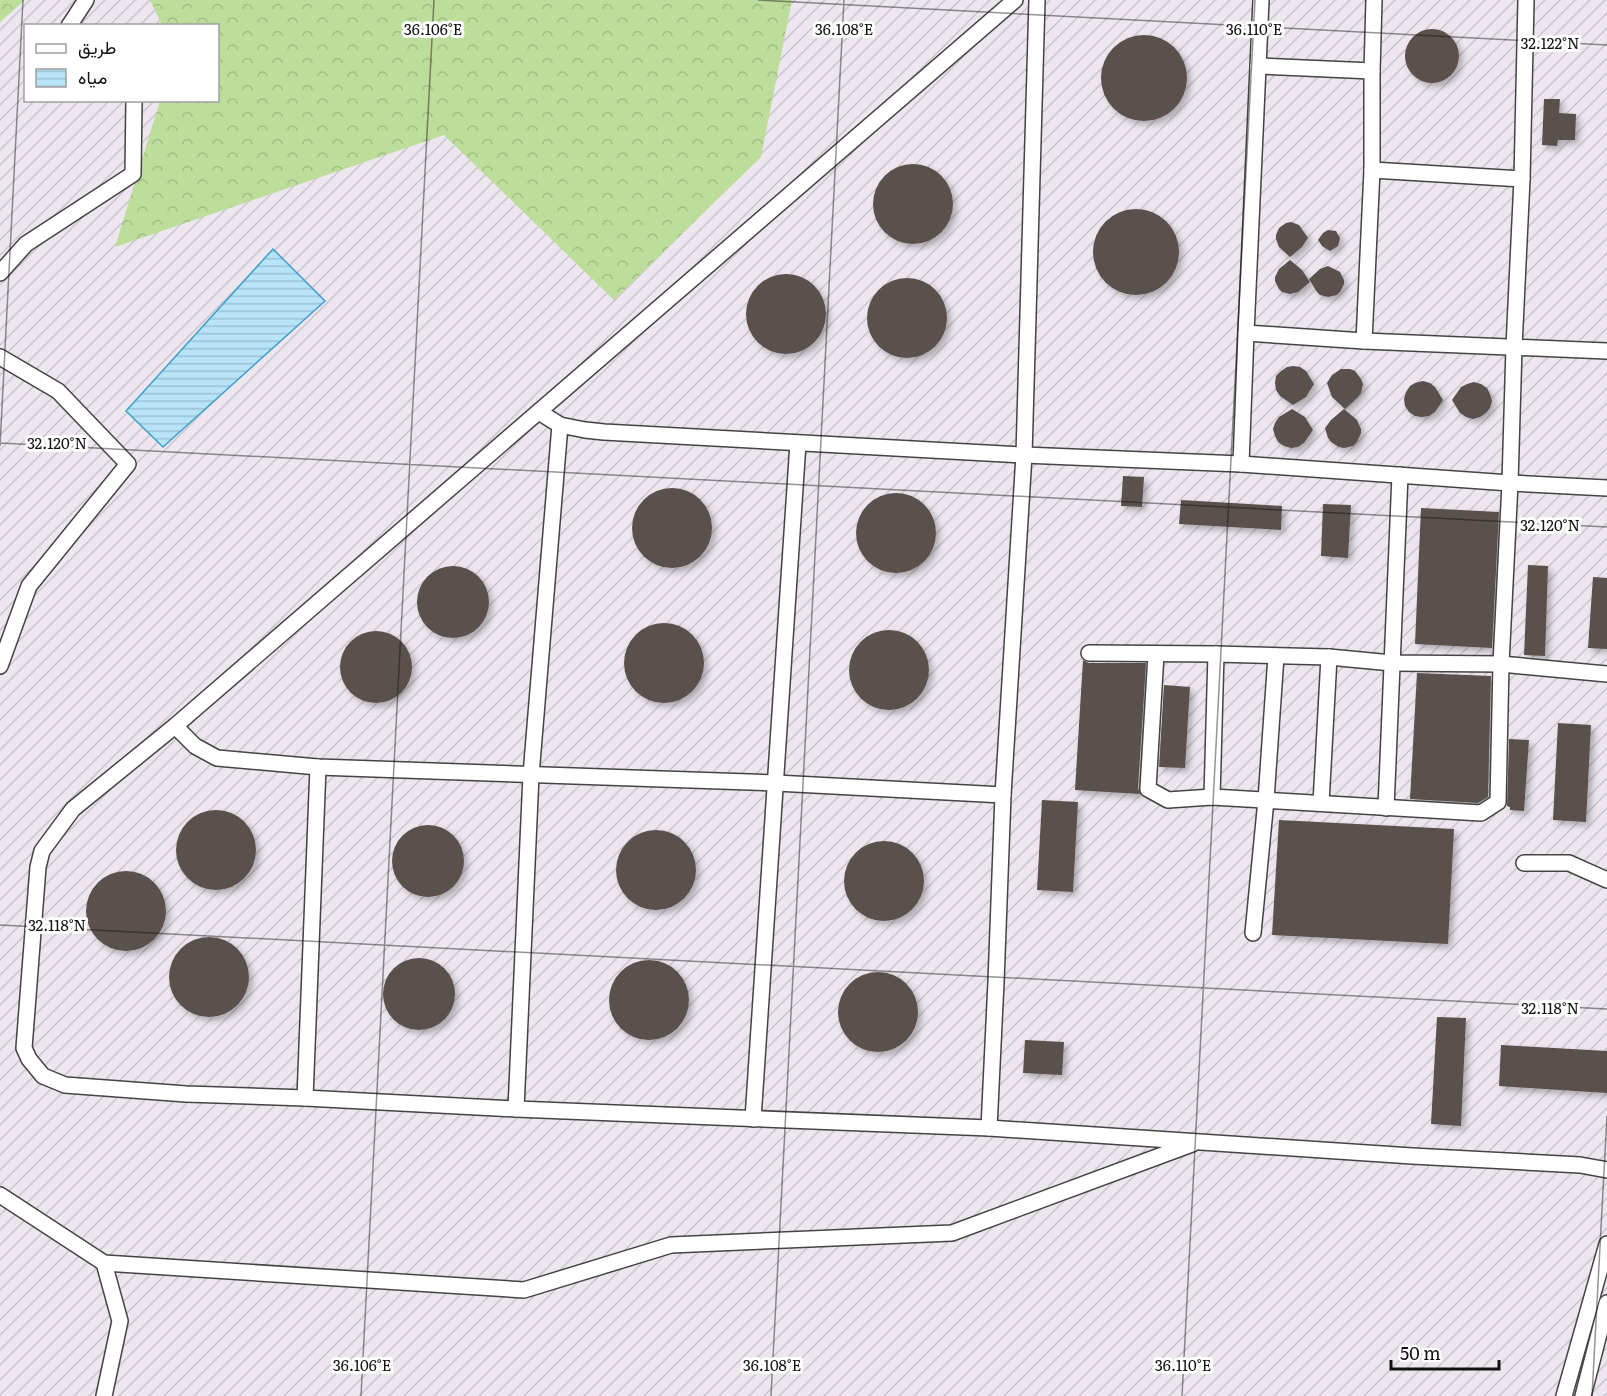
<svg xmlns="http://www.w3.org/2000/svg" width="1607" height="1396" viewBox="0 0 1607 1396" font-family="Literata,Vazirmatn,serif">
  <style>
    .industrial { fill: url(#industrial-furrows); fill-rule: evenodd }
    .forest { fill: url(#forest-crowns) }
    .water { fill: url(#water-rules); stroke: #3e9fd0; stroke-width: 1.5 }
    .building { fill: #5a514d; filter: url(#shadow) }
    .lines { fill: none; stroke-linecap: round; stroke-linejoin: round }
    .minor-casing { stroke: #444; stroke-width: 18 }
    .minor { stroke: #fff; stroke-width: 15 }
    .ticks { fill: none; stroke: #111; stroke-width: 1.5; stroke-opacity: 0.45 }
    .ticks-label { font-size: 15px; text-anchor: middle; fill: #111; stroke: #fff; stroke-width: 6; stroke-linejoin: round; paint-order: stroke }
  </style>
  <defs>
    <pattern id="industrial-furrows" width="10" height="10" patternUnits="userSpaceOnUse" patternTransform="scale(1.5)"><rect width="10" height="10" fill="#ede6ef"/><path d="M-1 1l2-2M0 10L10 0M9 11l2-2" fill="none" stroke="#cac4cc"/></pattern>
    <pattern id="forest-crowns" width="20" height="18" patternUnits="userSpaceOnUse" patternTransform="scale(1.5)"><rect width="20" height="18" fill="#bddd9b"/><path d="M2 6a3 3 0 1 1 6 0M12 15a3 3 0 1 1 6 0" fill="none" stroke="#a1bd84"/></pattern>
    <pattern id="water-rules" width="6" height="5" patternUnits="userSpaceOnUse" patternTransform="scale(1.5)"><rect width="6" height="5" fill="#b8e4f8"/><path d="M0 2.5h6" fill="none" stroke="#9dc3d4"/></pattern>
    <filter id="shadow"><feDropShadow dx="4" dy="4" stdDeviation="3" flood-color="#0004"/></filter>
  </defs>
  <rect width="100%" height="100%" fill="#fffcf5"/>
  <path class="industrial" d="M0,0H1607V1396H0ZM26,26H218V100H26Z"/>
  <g class="forest">
    <polygon points="0,0 25,0 0,22"/>
    <polygon points="150,0 792,0 761,157 614,300 444,135 115,247 160,101 218,100 218,26 162,25"/>
  </g>
  <polygon class="water" points="273,249 325,301 163,447 126,411"/>
  <g class="building">
    <circle cx="1432" cy="56" r="27"/>
    <circle cx="1144" cy="78" r="43"/>
    <polygon points="1544,99 1560,99 1559,113 1576,114 1575,140 1558,140 1557,146 1542,145"/>
    <circle cx="913" cy="204" r="40"/>
    <circle cx="1136" cy="252" r="43"/>
    <polygon points="1291,222 1299,225 1308,238 1302,247 1290,257 1279,247 1276,239 1276,235 1279,228 1286,223"/>
    <polygon points="1328,230 1336,231 1340,238 1338,246 1330,251 1322,246 1318,240 1323,233"/>
    <polygon points="1290,260 1302,270 1310,282 1298,292 1290,294 1282,292 1279,289 1275,281 1275,277 1279,269"/>
    <polygon points="1328,266 1340,272 1344,280 1344,284 1340,292 1337,295 1328,297 1320,295 1317,292 1309,279 1320,269"/>
    <circle cx="786" cy="314" r="40"/>
    <circle cx="907" cy="318" r="40"/>
    <polygon points="1293,366 1300,367 1306,371 1314,384 1306,397 1293,405 1280,396 1276,390 1275,383 1276,376 1281,371 1287,367"/>
    <polygon points="1341,369 1350,369 1355,371 1361,379 1363,384 1361,393 1358,397 1345,409 1332,397 1327,383 1332,375"/>
    <polygon points="1423,381 1430,383 1435,387 1443,400 1435,412 1429,416 1422,417 1415,416 1409,412 1405,406 1404,399 1406,392 1410,386 1415,383"/>
    <polygon points="1474,382 1481,384 1487,388 1490,394 1492,401 1490,408 1486,413 1480,417 1473,419 1466,417 1460,413 1452,400 1461,387 1467,384"/>
    <polygon points="1292,409 1305,417 1313,430 1304,443 1298,447 1291,448 1284,446 1278,442 1275,436 1273,429 1275,423 1279,417"/>
    <polygon points="1344,409 1357,420 1361,429 1361,433 1357,442 1353,446 1344,448 1339,447 1331,442 1328,438 1325,428 1331,420"/>
    <polygon points="1123,476 1144,477 1142,507 1121,506"/>
    <circle cx="672" cy="528" r="40"/>
    <circle cx="896" cy="533" r="40"/>
    <polygon points="1181,500 1282,506 1281,530 1179,524"/>
    <polygon points="1323,504 1351,505 1348,558 1321,556"/>
    <polygon points="1421,508 1499,512 1492,648 1415,644"/>
    <polygon points="1528,565 1548,566 1545,656 1524,655"/>
    <circle cx="453" cy="602" r="36"/>
    <polygon points="1593,577 1607,578 1607,649 1588,648"/>
    <circle cx="664" cy="663" r="40"/>
    <circle cx="889" cy="670" r="40"/>
    <circle cx="376" cy="667" r="36"/>
    <polygon points="1083,660 1089,663 1146,663 1138,788 1140,794 1075,790"/>
    <polygon points="1417,673 1491,676 1488,797 1478,803 1410,799"/>
    <polygon points="1164,685 1190,687 1185,768 1159,767"/>
    <polygon points="1558,723 1591,725 1586,822 1553,820"/>
    <polygon points="1509,739 1529,740 1524,811 1510,810 1510,807 1507,806"/>
    <polygon points="1042,800 1078,802 1073,892 1037,890"/>
    <circle cx="216" cy="850" r="40"/>
    <polygon points="1279,820 1454,829 1448,944 1272,935"/>
    <circle cx="428" cy="861" r="36"/>
    <circle cx="656" cy="870" r="40"/>
    <circle cx="884" cy="881" r="40"/>
    <circle cx="126" cy="911" r="40"/>
    <circle cx="209" cy="977" r="40"/>
    <circle cx="419" cy="994" r="36"/>
    <circle cx="649" cy="1000" r="40"/>
    <circle cx="878" cy="1012" r="40"/>
    <polygon points="1437,1017 1466,1018 1461,1126 1431,1124"/>
    <polygon points="1025,1040 1064,1042 1062,1075 1023,1073"/>
    <polygon points="1501,1045 1607,1051 1607,1093 1499,1086"/>
  </g>
  <g class="lines">
    <g class="minor-casing">
      <g id="minor">
        <polyline points="1015,0 175,726 73,809 42,851 38,867 24,1048 29,1059 43,1076 65,1085 186,1094 305,1098 516,1109 989,1128 1412,1156 1580,1165 1607,1170"/>
        <polyline points="69,26 86,0"/>
        <polyline points="1258,66 1372,71"/>
        <polyline points="1372,170 1522,179"/>
        <polyline points="0,273 26,244 133,174 134,100"/>
        <polyline points="1246,333 1364,341 1607,351"/>
        <polyline points="1364,341 1372,170 1372,71 1374,0"/>
        <polyline points="0,357 58,391 128,464 29,586 0,666"/>
        <polyline points="539,412 560,425 585,430 604,432 1024,455 1241,464 1510,483 1607,488"/>
        <polyline points="1241,464 1246,333 1261,0"/>
        <polyline points="1089,653 1216,654 1329,657 1392,663 1501,664 1607,674"/>
        <polyline points="1156,654 1148,789 1168,800 1212,797 1481,813 1498,802 1501,664 1510,483 1514,347 1522,179 1526,0"/>
        <polyline points="175,726 195,746 217,758 318,767 776,783 1003,795"/>
        <polyline points="1212,797 1216,654"/>
        <polyline points="1321,803 1329,657"/>
        <polyline points="1386,808 1400,475"/>
        <polyline points="1524,863 1569,863 1607,880"/>
        <polyline points="1253,933 1266,800 1276,656"/>
        <polyline points="305,1098 318,767"/>
        <polyline points="516,1109 531,775 560,425"/>
        <polyline points="753,1119 798,443"/>
        <polyline points="989,1128 996,982 1003,795 1024,455 1037,0"/>
        <polyline points="0,1195 104,1263 524,1290 671,1245 952,1233 1192,1144"/>
        <polyline points="104,1263 120,1321 104,1396"/>
        <polyline points="1564,1396 1607,1244"/>
        <polyline points="1583,1396 1607,1303"/>
      </g>
    </g>
    <use href="#minor" class="minor"/>
  </g>
  <path class="ticks" d="M758,0L1607,45M0,443L1607,527M0,446L23,0M0,925L1607,1009M361,1396L434,0M771,1396L844,0M1182,1396L1255,0M1592,1396L1607,1116"/>
  <g class="ticks-label">
    <text x="433" y="35">36.106°E</text>
    <text x="844" y="35">36.108°E</text>
    <text x="1254" y="35">36.110°E</text>
    <text x="1550" y="49">32.122°N</text>
    <text x="57" y="449">32.120°N</text>
    <text x="1550" y="531">32.120°N</text>
    <text x="57" y="931">32.118°N</text>
    <text x="1550" y="1014">32.118°N</text>
    <text x="362" y="1371">36.106°E</text>
    <text x="772" y="1371">36.108°E</text>
    <text x="1183" y="1371">36.110°E</text>
  </g>
  <rect x="24" y="24" width="195" height="78" fill="#ffffff" stroke="#a0a0a0" stroke-width="1.5"/>
  <rect x="36" y="44" width="30" height="9" fill="#ffffff" stroke="#a0a0a0" stroke-width="1.5"/>
  <text x="78" y="54" font-size="18" fill="#111111">طريق</text>
  <rect x="36" y="69" width="30" height="18" fill="url(#water-rules)" stroke="#a0a0a0" stroke-width="1.5"/>
  <text x="78" y="84" font-size="18" fill="#111111">مياه</text>
  <path d="M1391 1360v9h108v-9" fill="none" stroke="#111111" stroke-width="3"/>
  <text x="1400" y="1360" font-size="18" fill="#111111" stroke="#ffffff" stroke-width="4.5" paint-order="stroke">50 m</text>
</svg>
